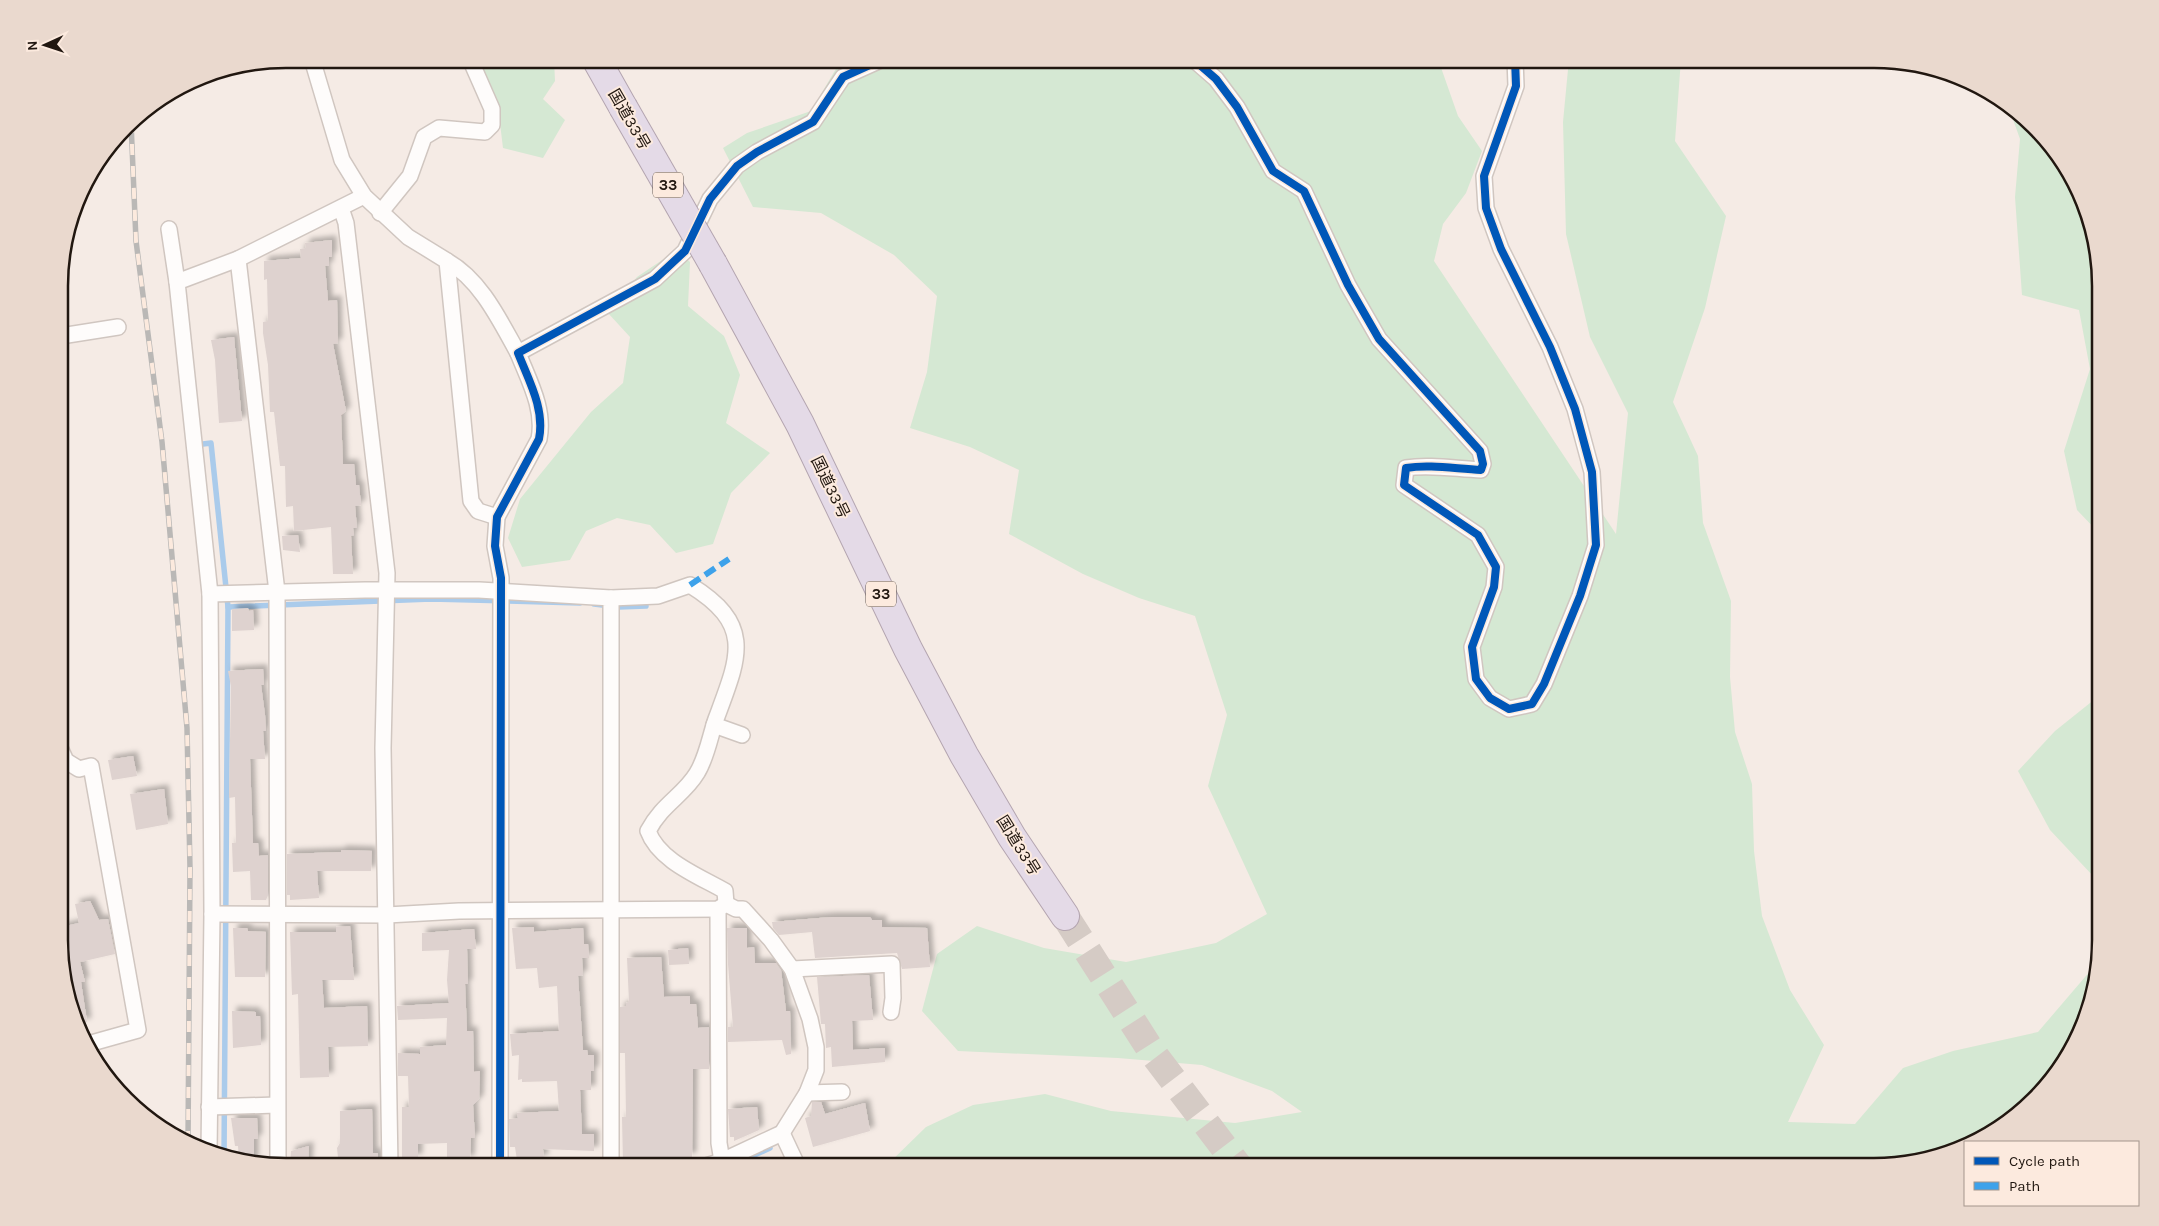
<svg xmlns="http://www.w3.org/2000/svg" width="2159" height="1226" viewBox="0 0 2159 1226" font-family="Karla,'Noto Sans JP',sans-serif">
  <style>
    .green { fill: #d5e8d3 }
    .lines { fill: none; stroke-linecap: round; stroke-linejoin: round }
    .stream { stroke: #aacbeb; stroke-width: 5.5 }
    .building { fill: #ded2cf; filter: url(#shadow) }
    .highway-tunnel { stroke: #d5cbc5; stroke-width: 28; stroke-dasharray: 28 14; stroke-linecap: butt }
    .street-casing { stroke: #d0c6c0; stroke-width: 18 }
    .highway-casing { stroke: #b4a5b0; stroke-width: 30 }
    .street { stroke: #fefcfb; stroke-width: 15 }
    .highway { stroke: #e4dae7; stroke-width: 28 }
    .rail-casing { stroke: #bab8b6; stroke-width: 5.5 }
    .rail { stroke: #fceade; stroke-width: 4; stroke-dasharray: 11; stroke-linecap: butt }
    .highway-bridge-casing { stroke: #b4a5b0; stroke-width: 30; stroke-linecap: butt }
    .highway-bridge { stroke: #e4dae7; stroke-width: 28 }
    .quiet { stroke: #3ea2ea; stroke-width: 6; stroke-dasharray: 12 6; stroke-linecap: butt }
    .cycleway-casing { stroke: #fceade; stroke-width: 11 }
    .cycleway { stroke: #0057b8; stroke-width: 8 }
    .labels { text-anchor: middle; stroke-width: 4; stroke-linejoin: round; paint-order: stroke }
    .shield { fill: #fceade; stroke: #63564e; stroke-width: 1 }
    .shield-label { font-size: 15px; font-weight: bold; fill: #211710 }
    .street-label { font-size: 16px; fill: #211710; stroke: #fceade }
    .rim { fill: none; stroke: #211710; stroke-width: 2.5 }
  </style>
  <defs>
    <filter id="shadow"><feDropShadow dx="4.5" dy="-4.5" stdDeviation="2.5" flood-color="#0004"/></filter>
  </defs>
  <rect width="100%" height="100%" fill="#f5ebe5"/>
  <g class="green">
    <polygon points="475,59 554,59 555,81 543,99 565,120 543,158 503,148 497,99"/>
    <polygon points="704,59 1438,59 1458,116 1482,151 1466,193 1443,224 1434,261 1616,534 1628,413 1590,337 1566,234 1563,122 1569,59 1681,59 1675,141 1726,216 1705,308 1673,402 1698,456 1703,523 1731,601 1730,677 1735,732 1752,784 1754,851 1762,916 1790,990 1824,1045 1788,1122 1855,1124 1903,1068 1953,1051 2038,1032 2097,963 2070,1054 2034,1101 1987,1137 1888,1167 885,1167 926,1127 973,1105 1045,1094 1111,1111 1235,1123 1302,1112 1272,1091 1202,1065 1118,1058 958,1051 922,1011 937,954 977,926 1044,948 1126,962 1216,943 1267,914 1208,786 1227,715 1195,616 1139,598 1083,574 1009,534 1019,470 970,447 910,428 927,372 937,296 894,255 821,213 753,207 723,148 747,133 811,111 840,62 780,67 707,69"/>
    <polygon points="2010,111 2062,160 2088,213 2100,271 2100,534 2077,510 2064,451 2090,369 2079,310 2022,295 2015,197 2020,139"/>
    <polygon points="677,250 690,262 688,306 724,336 740,375 726,423 770,453 731,493 713,544 676,553 650,525 617,518 586,531 570,560 522,567 508,538 520,499 591,412 623,383 630,337 608,313 637,277"/>
    <polygon points="2100,695 2100,955 2099,958 2094,877 2050,830 2018,771 2055,731"/>
  </g>
  <g class="lines">
    <g class="stream">
      <polyline points="203,444 211,443 228,607 224,1158"/>
      <polyline points="594,604 619,607 646,606"/>
      <polyline points="228,607 431,599 580,603"/>
      <polyline points="728,1167 770,1148"/>
    </g>
  </g>
  <g class="building">
    <polygon points="332,240 332,257 329,257 329,266 325,266 328,301 337,300 338,343 333,344 346,411 341,415 343,464 354,464 356,485 359,485 361,505 355,506 357,528 353,528 354,535 351,536 353,574 333,574 331,527 294,531 293,506 286,507 285,466 280,466 274,412 270,412 268,365 263,333 263,322 268,321 267,279 264,280 264,261 301,258 300,249 306,248 305,243"/>
    <polygon points="234,337 242,421 219,423 215,360 211,340"/>
    <polygon points="298,535 300,552 283,550 282,536"/>
    <polygon points="248,608 249,611 253,610 254,630 232,631 232,609"/>
    <polygon points="263,669 264,685 261,685 265,715 266,731 263,731 265,759 250,759 253,843 258,843 259,856 268,855 268,895 266,900 251,900 250,871 233,872 232,843 236,843 235,797 229,798 231,686 228,671"/>
    <polygon points="133,756 137,776 112,780 108,760"/>
    <polygon points="164,789 168,824 136,830 130,794"/>
    <polygon points="341,850 372,851 371,871 317,871 319,898 290,900 290,895 287,895 287,854 341,852"/>
    <polygon points="90,901 99,920 108,919 115,954 80,962 85,982 81,982 87,1022 81,1024 61,970 61,927 79,923 75,904"/>
    <polygon points="831,917 870,917 872,920 882,920 882,927 927,928 930,967 902,969 897,953 815,958 812,932 779,935 773,928 772,922"/>
    <polygon points="350,926 354,980 322,980 324,1008 367,1006 368,1046 328,1047 329,1077 300,1078 298,994 292,995 290,932 336,932 336,927"/>
    <polygon points="534,927 534,932 583,928 584,944 588,944 589,958 582,958 583,975 578,976 583,1050 587,1050 588,1055 594,1055 594,1071 591,1071 591,1090 580,1090 582,1134 594,1134 594,1151 543,1149 544,1159 536,1159 537,1167 518,1167 515,1147 510,1147 509,1119 518,1118 517,1113 559,1111 557,1081 522,1082 522,1079 518,1080 519,1055 512,1056 510,1034 559,1031 557,986 539,988 537,968 516,969 512,928"/>
    <polygon points="233,928 247,928 248,931 266,932 265,977 235,977"/>
    <polygon points="727,928 747,928 747,948 754,947 755,963 776,963 781,970 786,1011 790,1011 791,1054 786,1055 782,1040 728,1042 728,1027 733,1027 728,964"/>
    <polygon points="474,929 476,949 467,949 468,984 465,984 467,1031 473,1031 474,1072 480,1071 479,1099 473,1105 475,1138 471,1138 470,1160 447,1159 447,1143 418,1144 418,1158 402,1159 402,1107 409,1107 408,1076 398,1076 398,1053 420,1054 420,1047 446,1045 447,1018 398,1020 397,1006 449,1003 447,980 449,950 422,951 422,933"/>
    <polygon points="688,948 689,964 669,965 668,950"/>
    <polygon points="661,957 664,997 690,996 690,1004 696,1004 698,1028 709,1027 709,1069 693,1069 692,1157 656,1158 656,1167 639,1167 639,1163 623,1164 622,1117 626,1117 625,1053 620,1053 620,1007 626,1006 626,1003 629,1002 627,958"/>
    <polygon points="869,975 873,1020 852,1021 853,1050 885,1048 885,1062 832,1067 831,1047 826,1048 825,1024 821,1024 817,977"/>
    <polygon points="232,1011 256,1012 256,1016 260,1016 261,1045 233,1048"/>
    <polygon points="812,1102 821,1102 825,1114 865,1103 870,1131 813,1147 805,1118 811,1116"/>
    <polygon points="757,1107 759,1130 734,1141 734,1137 730,1137 728,1109"/>
    <polygon points="372,1109 373,1153 378,1153 378,1167 339,1167 337,1148 340,1143 340,1111"/>
    <polygon points="231,1118 257,1118 258,1139 254,1139 254,1163 239,1161 238,1146 235,1146"/>
    <polygon points="309,1146 308,1167 290,1167 291,1151"/>
  </g>
  <g class="lines">
    <polyline class="highway-tunnel" points="1065,916 1152,1052 1239,1167"/>
    <g class="street-casing">
      <g id="street">
        <polyline points="312,59 342,160 364,196 408,237 447,261 471,501 478,511 497,517"/>
        <path d="M1193,59L1216,79L1237,107L1273,171L1304,191L1348,285L1379,339L1480,451L1483,464L1481,470C1456,469 1430,464 1406,468L1404,485L1478,535L1496,567L1494,587L1472,647L1476,679L1490,698L1509,709L1532,704L1544,684L1580,596L1596,545L1592,472L1575,409L1550,347L1501,249L1486,208L1484,176L1516,86L1515,59"/>
        <polyline points="341,208 346,223 387,573 383,748 390,1167"/>
        <polyline points="380,213 410,176 424,137 439,128 485,132 492,125 492,109 470,59"/>
        <polyline points="169,229 177,282"/>
        <polyline points="238,259 277,592 278,1166"/>
        <path d="M447,261C481,280 500,321 518,353"/>
        <polyline points="61,336 118,327"/>
        <polyline points="210,594 365,590 479,590 611,598 611,1167"/>
        <path d="M611,598L658,596L690,585C755,625 739,657 716,719C710,736 707,757 697,773C684,795 662,804 648,831C659,861 699,876 725,891L726,904"/>
        <polyline points="714,725 742,735"/>
        <polyline points="61,750 66,761 79,769 91,766 138,1030 88,1044"/>
        <polyline points="718,909 719,1143 722,1161"/>
        <polyline points="212,914 387,915 459,911 718,909 726,904 736,909 743,909 771,940 792,969 810,1019 816,1047 816,1070 807,1093 782,1133 722,1161 702,1167"/>
        <polyline points="792,969 892,964 893,998 891,1012"/>
        <polyline points="807,1093 842,1092"/>
        <polyline points="209,1107 277,1105"/>
        <polyline points="782,1133 798,1167"/>
        <polyline points="209,1152 212,914 210,594 177,282 238,259 364,196"/>
        <path d="M500,1167L501,578L495,546L497,517L539,439C545,409 529,381 518,353L655,279L685,251L710,199L737,166L757,152L813,122L843,77L883,59"/>
      </g>
    </g>
    <g class="highway-casing">
      <g id="highway">
        <polyline points="596,59 623,107"/>
        <polyline points="713,264 800,424 908,649 964,755 1012,837 1065,916"/>
      </g>
    </g>
    <use href="#street" class="street"/>
    <use href="#highway" class="highway"/>
    <g class="rail-casing">
      <polyline id="rail" points="131,122 136,241 162,442 187,728 190,868 188,1144"/>
    </g>
    <use href="#rail" class="rail"/>
    <g class="highway-bridge-casing">
      <polyline id="highway-bridge" points="623,107 713,264"/>
    </g>
    <use href="#highway-bridge" class="highway-bridge"/>
    <polyline class="quiet" points="690,585 729,559"/>
    <g class="cycleway-casing">
      <g id="cycleway">
        <path d="M1193,59L1216,79L1237,107L1273,171L1304,191L1348,285L1379,339L1480,451L1483,464L1481,470C1456,469 1430,464 1406,468L1404,485L1478,535L1496,567L1494,587L1472,647L1476,679L1490,698L1509,709L1532,704L1544,684L1580,596L1596,545L1592,472L1575,409L1550,347L1501,249L1486,208L1484,176L1516,86L1515,59"/>
        <path d="M500,1167L501,578L495,546L497,517L539,439C545,409 529,381 518,353L655,279L685,251L710,199L737,166L757,152L813,122L843,77L883,59"/>
      </g>
    </g>
    <use href="#cycleway" class="cycleway"/>
  </g>
  <g class="labels">
    <g class="shield">
      <rect x="653" y="172.5" width="30" height="25" rx="4"/>
      <rect x="866" y="581.5" width="30" height="25" rx="4"/>
    </g>
    <g class="shield-label">
      <text x="668" y="190">33</text>
      <text x="881" y="599">33</text>
    </g>
    <g class="street-label">
      <text transform="translate(630 119) rotate(60)" y="6">国道33号</text>
      <text transform="translate(831 487) rotate(64)" y="6">国道33号</text>
      <text transform="translate(1019 845) rotate(58)" y="6">国道33号</text>
    </g>
  </g>
  <path d="M0 0H2159V1226H0ZM286 68H1874A218 218 0 0 1 2092 286V940A218 218 0 0 1 1874 1158H286A218 218 0 0 1 68 940V286A218 218 0 0 1 286 68Z" fill="#ead9ce" fill-rule="evenodd"/>
  <path class="rim" d="M286 68H1874A218 218 0 0 1 2092 286V940A218 218 0 0 1 1874 1158H286A218 218 0 0 1 68 940V286A218 218 0 0 1 286 68Z"/>
  <rect x="1964" y="1141" width="175" height="65" fill="#fceade" stroke="#a4968c"/>
  <rect x="1974" y="1157" width="25" height="8" fill="#0057b8" stroke="#a4968c"/>
  <text x="2009" y="1166" font-size="15" fill="#211710">Cycle path</text>
  <rect x="1974" y="1182" width="25" height="8" fill="#3ea2ea" stroke="#a4968c"/>
  <text x="2009" y="1191" font-size="15" fill="#211710">Path</text>
  <g transform="translate(45 45) rotate(267)" stroke="#fceade" stroke-width="4" paint-order="stroke">
  <path d="M0-4L9 19L0 12L-9 19Z" fill="#211710"/>
  <text y="-8" font-size="14" font-weight="bold" text-anchor="middle" fill="#211710">N</text>
  </g>
</svg>
